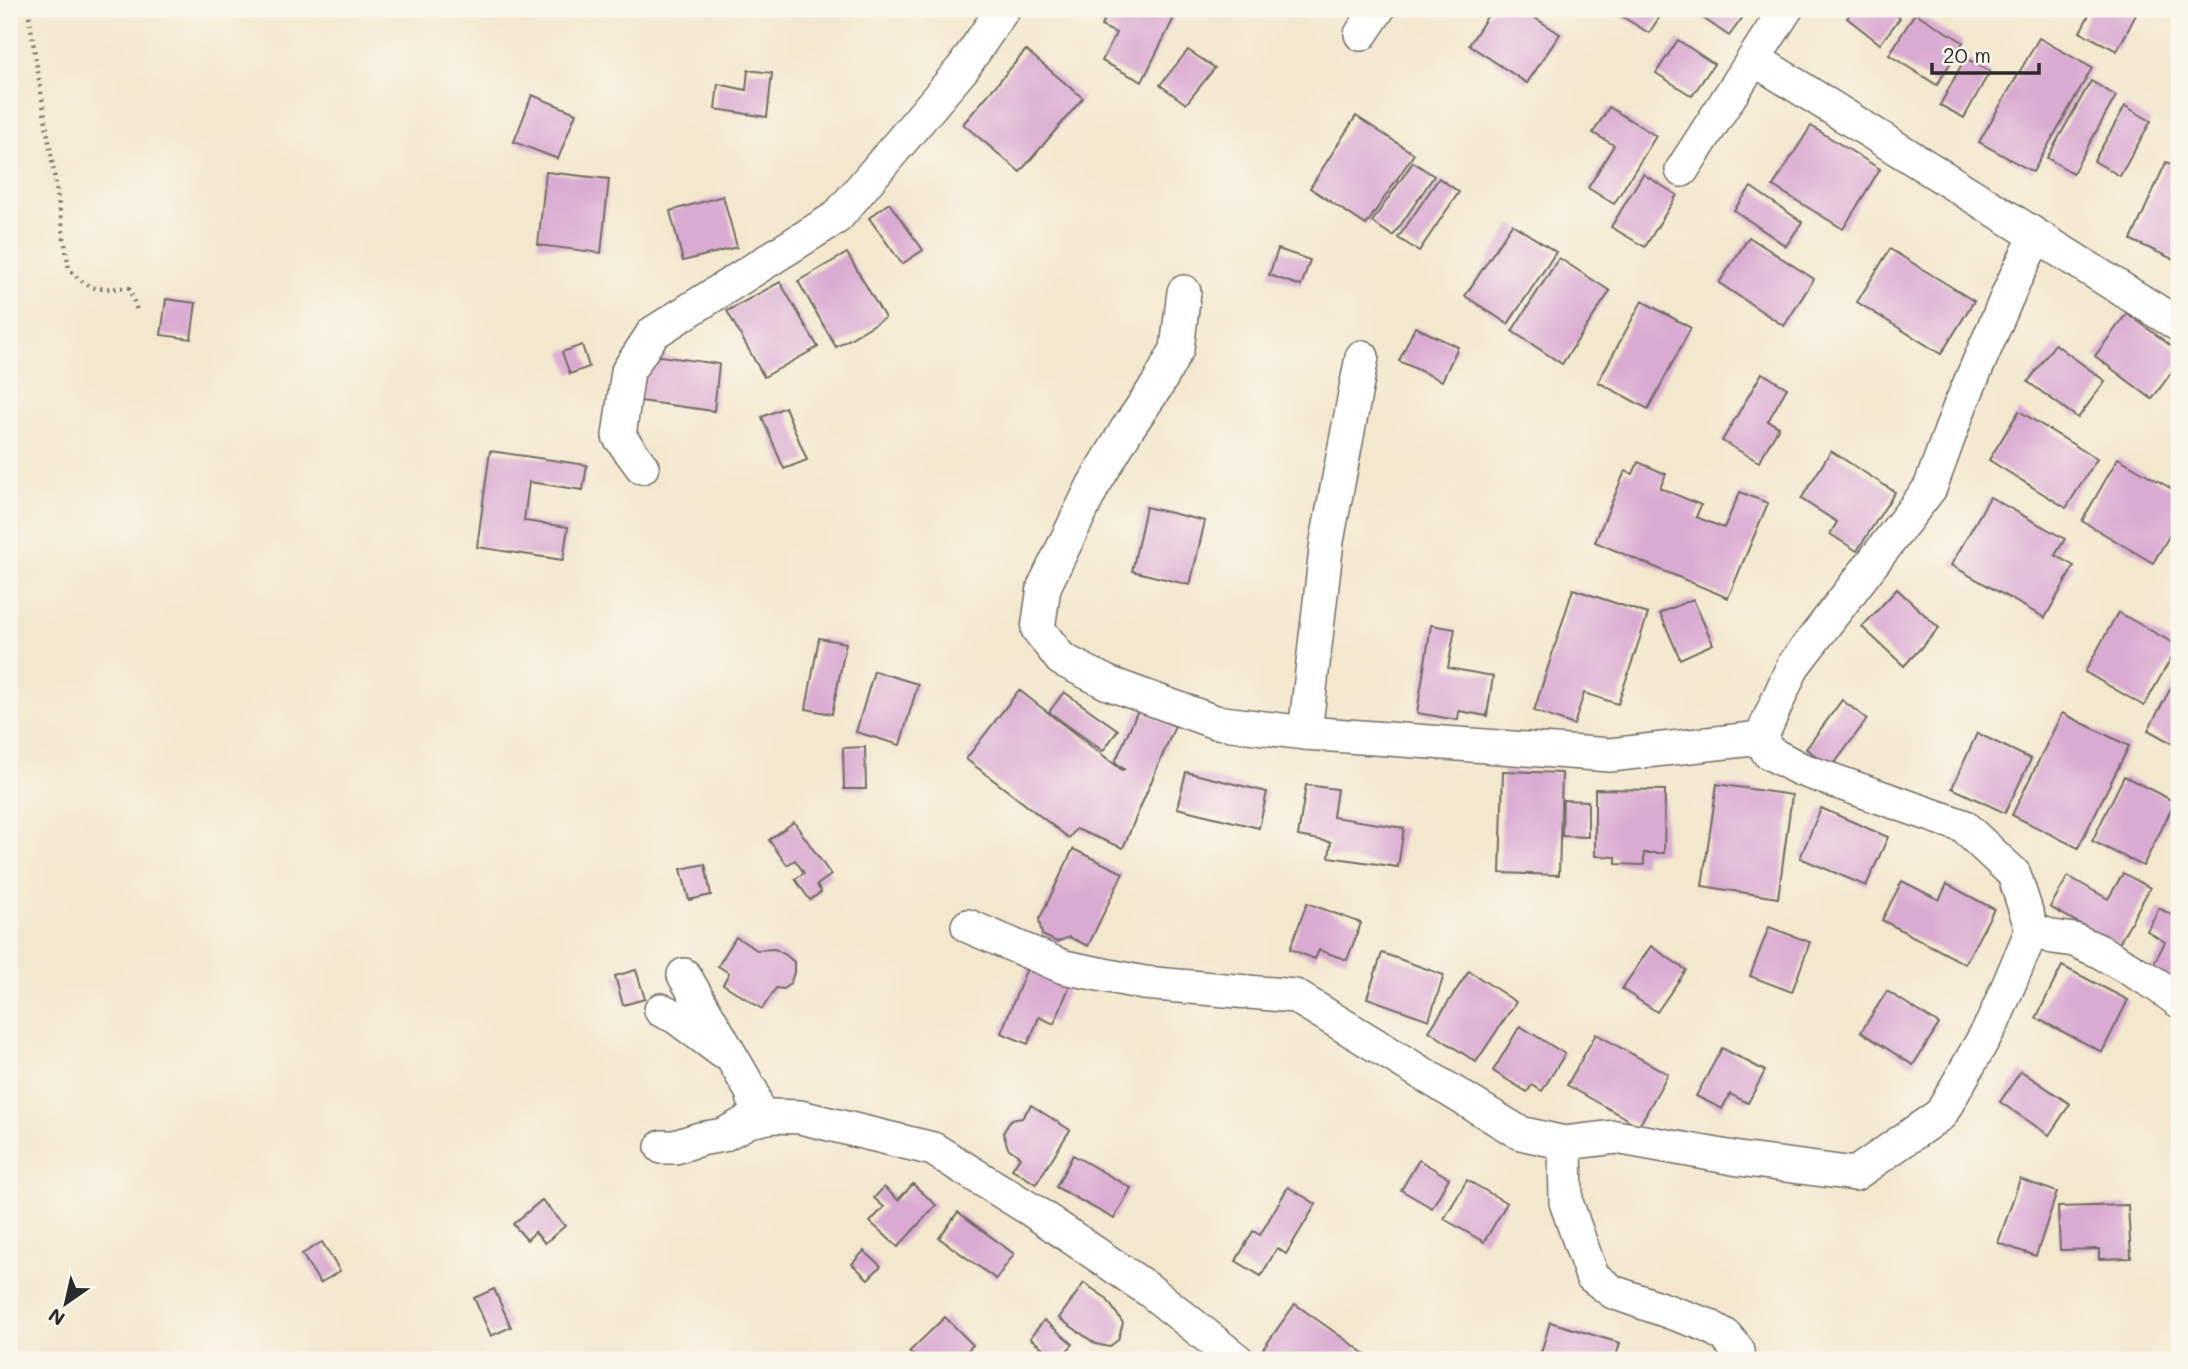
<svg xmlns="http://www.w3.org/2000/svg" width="2188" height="1369" viewBox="0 0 2188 1369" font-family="Mali,sans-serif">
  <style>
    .building { fill: #daabd2 }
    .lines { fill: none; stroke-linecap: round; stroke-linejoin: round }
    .minor-casing { stroke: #716d64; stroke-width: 36 }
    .path { stroke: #716d64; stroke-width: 4.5; stroke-dasharray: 2 5; stroke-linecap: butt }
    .minor { stroke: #fff; stroke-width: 33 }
  </style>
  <rect width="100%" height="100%" fill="#fbf7ec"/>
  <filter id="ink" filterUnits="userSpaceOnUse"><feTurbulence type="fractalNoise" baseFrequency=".0143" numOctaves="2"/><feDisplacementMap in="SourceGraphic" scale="14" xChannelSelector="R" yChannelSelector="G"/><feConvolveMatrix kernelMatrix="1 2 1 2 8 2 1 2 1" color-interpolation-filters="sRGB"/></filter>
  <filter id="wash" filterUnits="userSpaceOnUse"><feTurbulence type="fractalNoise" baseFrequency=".00686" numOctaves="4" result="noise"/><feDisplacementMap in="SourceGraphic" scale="28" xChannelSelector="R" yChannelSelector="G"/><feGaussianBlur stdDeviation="1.57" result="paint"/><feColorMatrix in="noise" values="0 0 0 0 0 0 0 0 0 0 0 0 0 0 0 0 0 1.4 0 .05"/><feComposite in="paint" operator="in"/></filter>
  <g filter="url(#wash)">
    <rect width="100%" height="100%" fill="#f3e7ce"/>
    <g id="blocks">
      <g class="building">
        <polygon points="1110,9 1156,9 1174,18 1142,82 1102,61 1116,33 1101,26"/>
        <polygon points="1492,9 1521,9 1560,34 1527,83 1469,45"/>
        <polygon points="1610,9 1665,9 1649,33"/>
        <polygon points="1690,9 1749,9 1729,36"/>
        <polygon points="1854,9 1889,9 1900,18 1880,44 1847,18"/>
        <polygon points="2092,9 2139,9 2117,51 2080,32"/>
        <polygon points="1915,13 1963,42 1937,85 1889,55"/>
        <polygon points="2039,38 2092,68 2033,172 1979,142"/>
        <polygon points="1678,40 1714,64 1692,96 1656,73"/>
        <polygon points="1026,50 1083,98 1020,172 963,124"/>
        <polygon points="1188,50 1215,68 1186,104 1160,85"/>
        <polygon points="1965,58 1990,71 1964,118 1940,105"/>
        <polygon points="748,70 772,73 767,117 715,109 718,84 746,90"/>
        <polygon points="2091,81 2116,96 2073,173 2047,158"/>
        <polygon points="532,95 576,113 558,159 514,142"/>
        <polygon points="2125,106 2151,121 2120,176 2094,161"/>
        <polygon points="1609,107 1656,136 1614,204 1588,188 1614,145 1593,133"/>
        <polygon points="1356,116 1414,154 1366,225 1310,188"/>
        <polygon points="1811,126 1880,169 1843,229 1773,186"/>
        <polygon points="1413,162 1434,176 1393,236 1372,222"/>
        <polygon points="2166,162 2179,168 2179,262 2131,240"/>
        <polygon points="546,172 609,179 601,253 538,245"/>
        <polygon points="1643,174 1677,195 1645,247 1611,227"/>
        <polygon points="1439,178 1459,192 1419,251 1398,238"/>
        <polygon points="1751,187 1802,222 1786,246 1734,210"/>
        <polygon points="723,196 737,247 683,261 670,211"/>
        <polygon points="889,203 923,250 902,264 869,218"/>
        <polygon points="1512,224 1556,252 1508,324 1465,296"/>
        <polygon points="1749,237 1814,279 1784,326 1719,283"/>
        <polygon points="1278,249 1310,260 1301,286 1269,275"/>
        <polygon points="1890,249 1974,301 1941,354 1857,302"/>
        <polygon points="847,253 885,318 836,347 798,281"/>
        <polygon points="1559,258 1610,291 1562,364 1512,331"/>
        <polygon points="780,282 818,347 764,377 727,311"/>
        <polygon points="166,299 196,303 191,339 161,335"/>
        <polygon points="1642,301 1691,328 1648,409 1598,382"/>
        <polygon points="2127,313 2179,352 2179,362 2152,399 2095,356"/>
        <polygon points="1415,327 1458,347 1442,381 1399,361"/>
        <polygon points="2055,344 2105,381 2078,418 2028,382"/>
        <polygon points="582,345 589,367 570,374 562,352"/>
        <polygon points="646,354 719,364 714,411 640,401"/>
        <polygon points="1762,373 1787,388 1768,421 1779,427 1759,462 1722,441"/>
        <polygon points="785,407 807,460 784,469 762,417"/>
        <polygon points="2019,411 2097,459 2066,508 1989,460"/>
        <polygon points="490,451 587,465 583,490 529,482 524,521 568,527 563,560 477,547"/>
        <polygon points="1831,451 1895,492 1857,551 1830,534 1837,522 1801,499"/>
        <polygon points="2118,458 2179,493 2179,538 2171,533 2153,563 2082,521"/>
        <polygon points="1638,462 1666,474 1660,488 1701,505 1696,517 1724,528 1740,492 1768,503 1728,598 1595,542 1625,471 1633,474"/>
        <polygon points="1990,497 2065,539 2055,555 2074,566 2045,618 1951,565"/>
        <polygon points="1146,507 1205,521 1190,585 1132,571"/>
        <polygon points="1573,589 1648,614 1618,704 1584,693 1574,725 1534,711"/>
        <polygon points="1897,589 1939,628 1904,666 1862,627"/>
        <polygon points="1693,599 1713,644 1680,659 1660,613"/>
        <polygon points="2118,612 2178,646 2144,706 2085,672"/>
        <polygon points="1431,625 1455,629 1448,668 1493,676 1487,716 1459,711 1458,720 1417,713"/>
        <polygon points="819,638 846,643 832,714 806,709"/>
        <polygon points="874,671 918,684 900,745 856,732"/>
        <polygon points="2179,673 2179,747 2148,730"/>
        <polygon points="1019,690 1122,770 1124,769 1115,762 1138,710 1175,726 1123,848 1076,829 1069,838 966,759"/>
        <polygon points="1064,692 1118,730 1103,751 1049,712"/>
        <polygon points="1842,700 1867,719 1832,767 1806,749"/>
        <polygon points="2062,713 2129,746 2078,848 2012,815"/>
        <polygon points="1977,733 2031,759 2005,813 1952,788"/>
        <polygon points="865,747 866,789 844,789 843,748"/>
        <polygon points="1503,771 1562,773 1559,875 1500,873"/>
        <polygon points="1186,772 1267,792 1259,828 1177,808"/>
        <polygon points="2124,776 2175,802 2143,866 2092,841"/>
        <polygon points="1717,784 1792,795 1778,898 1702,886"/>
        <polygon points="1306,785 1337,789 1333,817 1404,828 1398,867 1329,857 1331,842 1298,836"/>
        <polygon points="1595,789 1665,790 1664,853 1644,853 1644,865 1616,864 1616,857 1595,856"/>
        <polygon points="1563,800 1588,801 1588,837 1562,836"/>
        <polygon points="1821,808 1888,837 1866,886 1800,858"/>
        <polygon points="794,822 831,875 817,885 821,892 810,900 795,879 804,873 795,860 787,865 769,840"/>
        <polygon points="1073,849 1123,873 1088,946 1069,937 1057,942 1042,935 1039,920"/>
        <polygon points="705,864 711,895 689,900 681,869"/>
        <polygon points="2123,873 2150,888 2118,945 2050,907 2068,876 2108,899"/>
        <polygon points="1902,881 1939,900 1947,884 1994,909 1965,964 1882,920"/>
        <polygon points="1307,903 1361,923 1347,960 1319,950 1315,959 1290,949"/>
        <polygon points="2159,908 2179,919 2179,985 2151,969 2165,942 2147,931"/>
        <polygon points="1769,927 1810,942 1792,992 1750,976"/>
        <polygon points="736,937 757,950 775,949 786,955 794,962 794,972 791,982 784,989 776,988 762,1009 723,984 729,973 718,966"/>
        <polygon points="1651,946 1686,970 1657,1012 1622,989"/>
        <polygon points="1382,953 1444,975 1429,1020 1367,998"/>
        <polygon points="1029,963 1072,980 1054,1024 1039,1017 1028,1044 1001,1033"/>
        <polygon points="2062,966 2128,1000 2102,1052 2036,1018"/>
        <polygon points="636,970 645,999 623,1005 615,976"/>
        <polygon points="1469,971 1516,1002 1476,1062 1429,1031"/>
        <polygon points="1887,991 1939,1024 1913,1065 1861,1032"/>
        <polygon points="1520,1026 1565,1054 1542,1091 1532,1085 1527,1092 1493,1071"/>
        <polygon points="1596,1034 1668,1074 1639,1126 1567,1085"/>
        <polygon points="1722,1048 1765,1071 1748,1103 1730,1094 1722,1109 1696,1096"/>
        <polygon points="2021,1071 2070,1104 2049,1135 2000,1102"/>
        <polygon points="1031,1105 1070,1130 1036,1184 1012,1169 1020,1157 1008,1148 1003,1133 1011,1120 1022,1118"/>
        <polygon points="1073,1155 1131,1188 1114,1219 1056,1187"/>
        <polygon points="1419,1160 1449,1178 1432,1208 1401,1190"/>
        <polygon points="2020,1179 2057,1192 2036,1256 1998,1243"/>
        <polygon points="1467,1180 1507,1203 1484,1242 1444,1219"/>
        <polygon points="913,1184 936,1205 898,1247 870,1222 884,1207 874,1198 884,1187 898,1200"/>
        <polygon points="1288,1187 1316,1204 1286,1254 1277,1248 1261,1276 1236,1261 1253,1231 1260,1235"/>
        <polygon points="542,1200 565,1226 545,1243 535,1232 527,1240 513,1224"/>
        <polygon points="2128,1205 2131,1258 2099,1259 2099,1249 2060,1250 2058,1207"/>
        <polygon points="958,1212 1014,1254 996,1279 939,1238"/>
        <polygon points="322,1242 340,1271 320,1283 302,1254"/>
        <polygon points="864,1251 881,1266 868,1279 852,1264"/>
        <polygon points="1084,1283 1106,1298 1123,1323 1118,1340 1109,1347 1096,1344 1059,1318"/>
        <polygon points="494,1289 511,1327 491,1336 474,1298"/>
        <polygon points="1295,1304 1371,1358 1369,1360 1264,1360 1258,1356"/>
        <polygon points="945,1317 973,1345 958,1360 918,1360 909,1352"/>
        <polygon points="1044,1320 1073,1344 1059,1360 1039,1360 1036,1358 1044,1349 1030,1338"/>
        <polygon points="1550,1322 1620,1343 1615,1360 1539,1360"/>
      </g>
    </g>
  </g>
  <g filter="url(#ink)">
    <use href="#blocks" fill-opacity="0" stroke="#716d64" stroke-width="2"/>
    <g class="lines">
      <g class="minor-casing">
        <g id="minor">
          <polyline points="1361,34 1378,9"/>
          <polyline points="1754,59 2179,325"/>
          <polyline points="1682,170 1786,9"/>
          <polyline points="1184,292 1177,349 1158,384 1127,429 1093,486 1044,587 1038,629 1061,659 1108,683 1215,722 1305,733 1610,755 1761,738"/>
          <polyline points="642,467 619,436 628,371 653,333 837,217 963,68 1003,9"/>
          <polyline points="1305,733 1327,541 1362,357"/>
          <polyline points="968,926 1064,967 1144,983 1295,996 1520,1133 1565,1143"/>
          <polyline points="2032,930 2053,937 2074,940 2099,951 2154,983 2179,1001"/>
          <polyline points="684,975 752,1092 759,1119"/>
          <polyline points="661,1010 676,1017 723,1052"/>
          <polyline points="662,1147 675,1147 700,1139 723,1135 749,1121 773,1116 800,1117 933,1149 1033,1211 1149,1290 1237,1360"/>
          <polyline points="1739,1360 1738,1351 1726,1336 1707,1325 1613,1292 1592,1276 1566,1202 1565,1143 1616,1137 1739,1159 1855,1174 1941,1114 1993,1022 2032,930 2014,874 1963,826 1800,769 1768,752 1761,738 1793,666 1930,488 1960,406 2014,281 2036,236"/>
        </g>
      </g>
      <path class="path" d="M28,9L69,269C92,294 98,288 129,288L137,310"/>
      <use href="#minor" class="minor"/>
    </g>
  </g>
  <rect width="2188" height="1369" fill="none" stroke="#fbf7ec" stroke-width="35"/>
  <g transform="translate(66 1303) rotate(214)" stroke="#fbf7ec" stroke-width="5" paint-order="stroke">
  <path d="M0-5L12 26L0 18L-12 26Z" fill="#2b2b2b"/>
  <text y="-10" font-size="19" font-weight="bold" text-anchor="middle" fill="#2b2b2b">N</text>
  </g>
  <path d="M1932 63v10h107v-10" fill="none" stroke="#2b2b2b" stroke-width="3.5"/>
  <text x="1943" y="63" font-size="21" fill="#2b2b2b" stroke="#fbf7ec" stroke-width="5" paint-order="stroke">20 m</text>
</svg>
